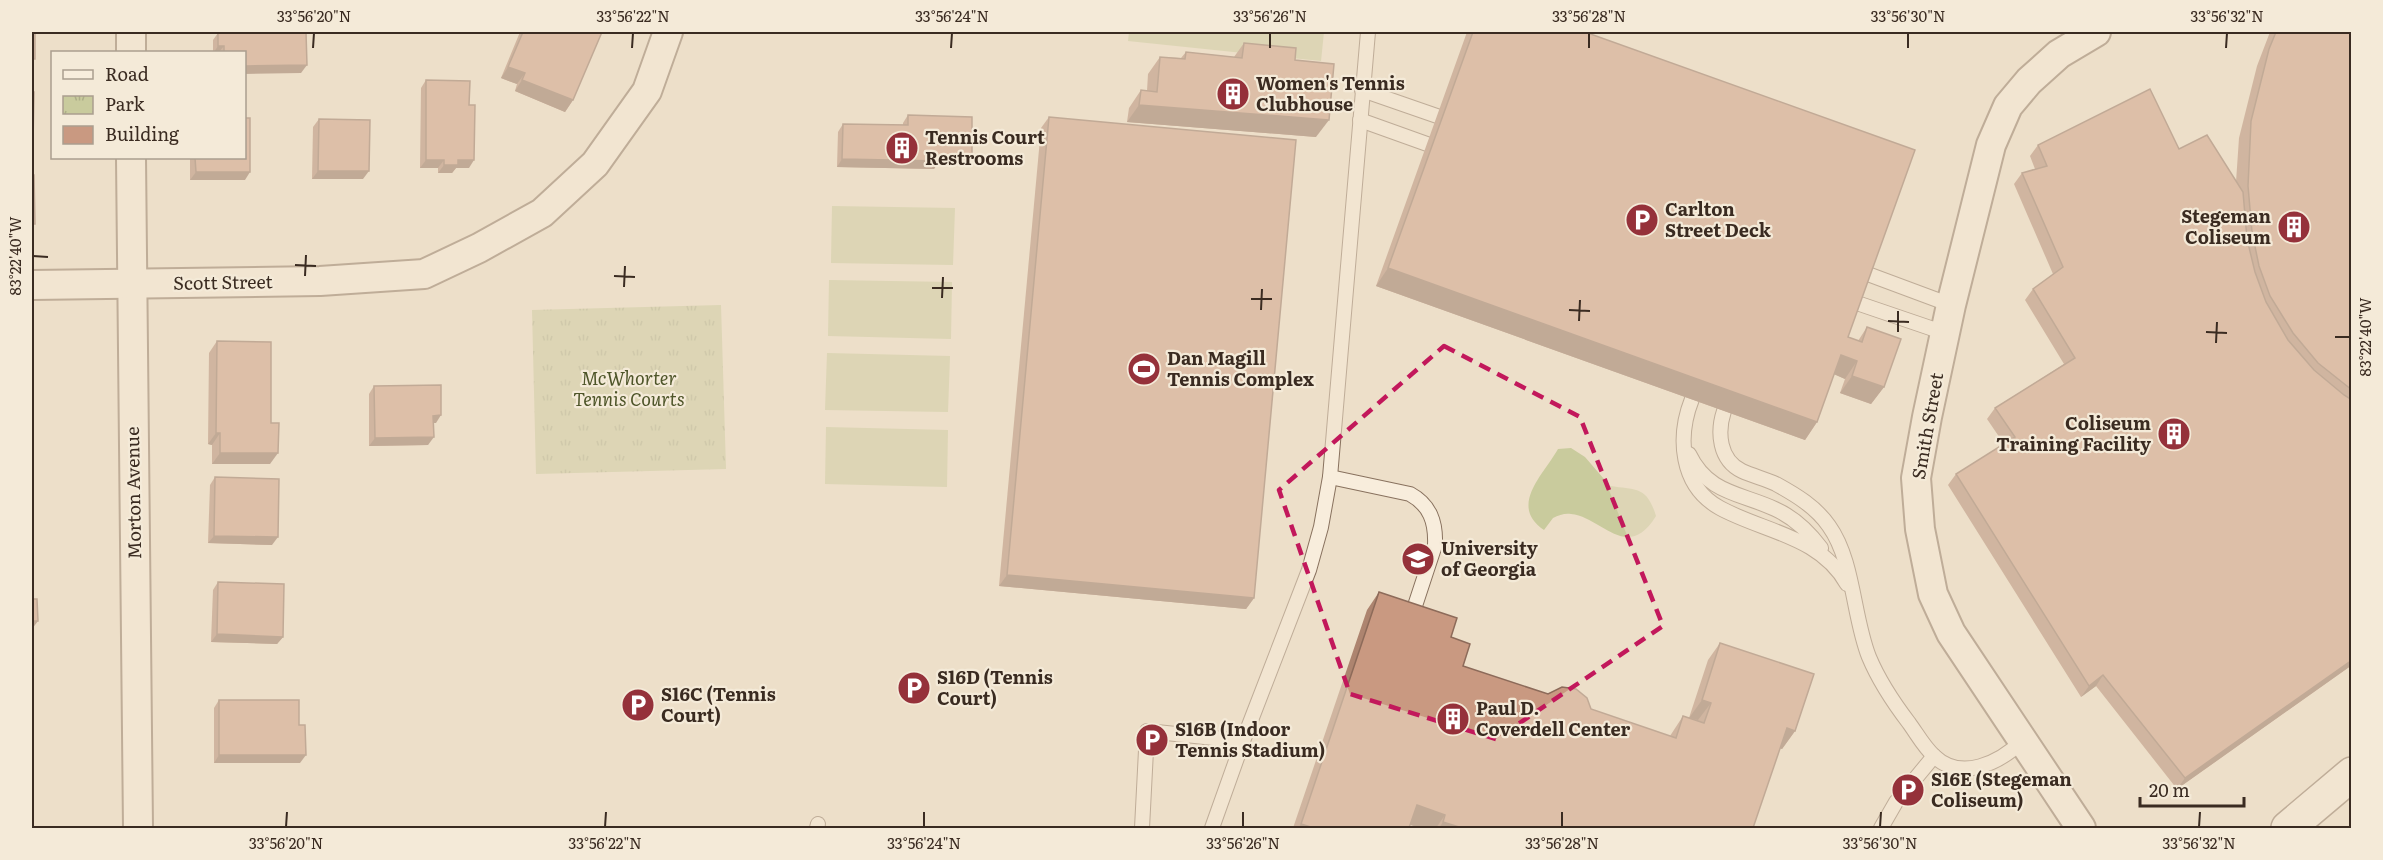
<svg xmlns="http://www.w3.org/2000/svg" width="2383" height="860" viewBox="0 0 2383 860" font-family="Literata,serif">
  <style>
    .grass { fill: #c9cb9d }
    .park { fill: url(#park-tufts) }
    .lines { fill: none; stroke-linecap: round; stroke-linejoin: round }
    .service-casing { stroke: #88715e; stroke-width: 16 }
    .minor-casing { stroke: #88715e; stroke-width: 32 }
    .tertiary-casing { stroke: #88715e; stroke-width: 36 }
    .service { stroke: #f8eddc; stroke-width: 14 }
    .minor { stroke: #f8eddc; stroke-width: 28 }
    .tertiary { stroke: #f8eddc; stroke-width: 33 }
    .wall { fill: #ad846f }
    .shaded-wall { fill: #8d6b5a }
    .building { fill: #c99981; stroke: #8d6b5a; stroke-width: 1.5 }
    .marked { fill: none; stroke: #c2185b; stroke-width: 4.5; stroke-dasharray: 12 8; stroke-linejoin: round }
    .ticks { fill: none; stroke: #3a2b21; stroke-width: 2 }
    .labels { text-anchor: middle; stroke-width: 4.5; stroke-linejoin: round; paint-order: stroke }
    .poi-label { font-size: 18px; font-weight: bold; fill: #3a2b21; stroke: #f4ead8; text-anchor: start }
    .street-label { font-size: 18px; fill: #3a2b21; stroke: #f4ead8 }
    .park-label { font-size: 18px; font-style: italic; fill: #4e5529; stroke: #f4ead8 }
    .neatline { fill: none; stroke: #3a2b21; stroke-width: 2 }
    .ticks-label { font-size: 15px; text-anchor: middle; fill: #3a2b21 }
  </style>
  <defs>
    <pattern id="park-tufts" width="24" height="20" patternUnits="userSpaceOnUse" patternTransform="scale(1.5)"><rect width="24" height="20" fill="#c9cb9d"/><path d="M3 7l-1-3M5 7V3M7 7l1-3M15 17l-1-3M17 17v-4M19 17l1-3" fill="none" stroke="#adae87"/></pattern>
  </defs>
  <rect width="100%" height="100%" fill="#eddfc9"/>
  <g class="grass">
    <polygon points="1129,32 1324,32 1321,61 1128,41"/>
    <polygon points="832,206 955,208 953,265 831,263"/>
    <polygon points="829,280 952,282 951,339 828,336"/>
    <polygon points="827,353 950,356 948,412 825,410"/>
    <polygon points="826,427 948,430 947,487 825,484"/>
    <path d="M1571,448L1585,457L1610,486C1636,490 1647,486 1656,516C1627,563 1602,517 1571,514C1565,513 1559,515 1553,518L1544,530C1508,506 1544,474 1558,449Z"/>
  </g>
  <polygon class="park" points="721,305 726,469 536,474 532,310"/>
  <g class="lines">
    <g class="service-casing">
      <g id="service">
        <polyline points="1362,90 1437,116"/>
        <polyline points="1360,120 1427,144"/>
        <polyline points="1865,273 1951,305"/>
        <polyline points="1854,302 1945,333"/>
        <path d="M1692,399C1677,437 1680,486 1720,508C1764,532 1820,536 1847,584"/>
        <path d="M1724,411C1717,432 1719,460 1742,471C1753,476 1765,479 1776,484C1796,495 1816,507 1829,526C1854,561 1853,617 1869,657C1879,681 1893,702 1909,723C1917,734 1924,747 1934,756C1961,782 2000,763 2023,740"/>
        <path d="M1689,454C1708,494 1741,493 1775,509C1793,517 1809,532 1821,548"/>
        <path d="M1330,477L1410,494C1430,505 1436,522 1435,545L1410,621"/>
        <polyline points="817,828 818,824"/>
        <polyline points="1142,828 1147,731 1243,741"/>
        <polyline points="1212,828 1243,741 1309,570 1321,527 1330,477 1368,32"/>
        <polyline points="1881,828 1896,802 1934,756"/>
      </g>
    </g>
    <g class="minor-casing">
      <g id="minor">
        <polyline points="131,32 131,52"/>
        <polyline points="131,158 138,828"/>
        <polyline points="32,285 320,281 424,274 479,248 542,213 595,164 647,91 668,32"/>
        <polyline points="2081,828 1951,633 1933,594 1920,529 1916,478 1927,417 1951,305 1991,145 2008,106 2029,81 2059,54 2096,32"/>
      </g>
    </g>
    <g class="tertiary-casing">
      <polyline id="tertiary" points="2288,828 2352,774"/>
    </g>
    <use href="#service" class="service"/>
    <use href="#minor" class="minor"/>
    <use href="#tertiary" class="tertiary"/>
  </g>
  <g class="wall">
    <polygon points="221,32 306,32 301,73 244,52 213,52 213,40 218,33"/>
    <polygon points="520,32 602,32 573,100 565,112 515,91 517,84 501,78"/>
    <polygon points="1467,32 1585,32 1848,337 1858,341 1867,327 1884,387 1871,404 1840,393 1845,379 1834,374 1817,422 1805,440 1376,286"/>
    <polygon points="2270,32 2352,32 2352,665 2177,789 2096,686 2081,697 1948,485 1956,474 2004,444 1987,419 1995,408 2064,364 2025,300 2033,289 2053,274 2014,184 2022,173 2035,169 2030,156 2038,145 2179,149 2236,182 2239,138 2257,66"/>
    <polygon points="1244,43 1295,60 1316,137 1127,122 1129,108 1141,90 1147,91 1148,74 1160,57 1181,58 1186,52 1234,57"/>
    <polygon points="426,80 469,168 456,168 452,173 438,173 438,168 420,168 421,88"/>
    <polygon points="908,115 967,163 938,163 934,169 837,167 838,132 843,124 903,125 903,123"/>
    <polygon points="1049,117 1254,598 1246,609 999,586 1041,128"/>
    <polygon points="319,119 363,179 312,179 313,127"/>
    <polygon points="190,158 244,158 245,180 190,180"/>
    <polygon points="217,341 271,423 270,464 212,464 212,445 208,444 209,353"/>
    <polygon points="374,386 436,423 433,423 428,445 369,446 369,394"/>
    <polygon points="215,477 272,545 208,543 210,485"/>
    <polygon points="218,582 283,637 277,644 211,642 213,590"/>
    <polygon points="1379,592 1451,637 1463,666 1670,736 1683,716 1689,718 1708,660 1720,643 1795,731 1782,749 1780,748 1753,828 1421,828 1410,825 1409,828 1293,828 1367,610"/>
    <polygon points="219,700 300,763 214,763 214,708"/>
  </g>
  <g class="shaded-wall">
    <polygon points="960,32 992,32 991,33 959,33"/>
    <polygon points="218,46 224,46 219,52 214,52"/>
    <polygon points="307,65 301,73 244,74 244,66"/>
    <polygon points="508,67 525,73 517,84 501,78"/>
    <polygon points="522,80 573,100 565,112 515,91"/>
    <polygon points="1139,105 1329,120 1316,137 1127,122"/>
    <polygon points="939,155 972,156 967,163 938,163 934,169 837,167 842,159"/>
    <polygon points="426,160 444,160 438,168 420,168"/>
    <polygon points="458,160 474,160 469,168 456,168 452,173 438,173 444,165"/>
    <polygon points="318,171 369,171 363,179 312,179"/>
    <polygon points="196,172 250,172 245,180 190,180"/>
    <polygon points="1388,268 1817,422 1805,440 1376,286"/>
    <polygon points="1841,355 1857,361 1845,379 1829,372"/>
    <polygon points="1852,376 1884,387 1871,404 1840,393"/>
    <polygon points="441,415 436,423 428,423 433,416"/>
    <polygon points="216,433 220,433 212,445 208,444"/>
    <polygon points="434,437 428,445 369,446 375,438"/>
    <polygon points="220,453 278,453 270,464 212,464"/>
    <polygon points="214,536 278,537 272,545 208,543"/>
    <polygon points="1007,575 1254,598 1246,609 999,586"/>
    <polygon points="32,621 38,621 32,629"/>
    <polygon points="217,634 283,637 277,644 211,642"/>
    <polygon points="2352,660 2352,665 2177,789 2185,778"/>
    <polygon points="2103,675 2096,686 2081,697 2089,686"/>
    <polygon points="1702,700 1711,703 1698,720 1689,718"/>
    <polygon points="1787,728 1795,731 1782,749 1774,746"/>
    <polygon points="219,755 306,755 300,763 214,763"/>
    <polygon points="1417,805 1445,815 1436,828 1421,828 1404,823"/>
    <polygon points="1443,822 1462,828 1439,828"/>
    <polygon points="1301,824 1314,828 1298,828"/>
  </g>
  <g class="building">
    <rect x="32" y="32" width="3" height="27"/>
    <polygon points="226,32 306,32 307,65 244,66 244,52 224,52 224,46 218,46 218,33"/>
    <polygon points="523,32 602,32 573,100 522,80 525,73 508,67"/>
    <polygon points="1473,32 1585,32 1915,150 1848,337 1862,342 1867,327 1901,339 1884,387 1852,376 1857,361 1841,355 1817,422 1388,268"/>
    <polygon points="2276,32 2352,32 2352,390 2318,363 2293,333 2270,296 2259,266 2252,232 2248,186 2251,121 2269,49"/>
    <polygon points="1244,43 1296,48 1295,60 1334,64 1329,120 1139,105 1141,90 1157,92 1160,57 1185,59 1186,52 1242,58"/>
    <polygon points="426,80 470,81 469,105 475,105 474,160 458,160 458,165 444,165 444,160 426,160"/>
    <polygon points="2150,89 2179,149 2207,135 2243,192 2247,239 2255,272 2266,302 2288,340 2314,370 2344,395 2352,400 2352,660 2185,778 2103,675 2089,686 1956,474 2015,437 1995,408 2075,358 2033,289 2063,267 2022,173 2047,166 2038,145"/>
    <polygon points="32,92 34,92 33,142 32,142"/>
    <polygon points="908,115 972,117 972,156 939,155 939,161 842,159 843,124 908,125"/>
    <polygon points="1049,117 1296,140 1254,598 1007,575"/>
    <polygon points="244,118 250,118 250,172 196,172 195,158 244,158"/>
    <polygon points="319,119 370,120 369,171 318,171"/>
    <polygon points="32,175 34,175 35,224 32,224"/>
    <polygon points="217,341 271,342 271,423 279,423 278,453 220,453 220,433 216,433"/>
    <polygon points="441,385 441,415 433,416 434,437 375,438 374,386"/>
    <polygon points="215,477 279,479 278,537 214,536"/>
    <polygon points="218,582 284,584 283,637 217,634"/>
    <polygon points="1379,592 1457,618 1451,637 1470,644 1463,666 1548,694 1562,687 1576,689 1587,698 1591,709 1676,738 1683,716 1704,723 1711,703 1702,700 1720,643 1814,674 1795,731 1787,728 1753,828 1462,828 1443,822 1445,815 1417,805 1409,828 1314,828 1301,824"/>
    <polygon points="32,599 37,599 38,621 32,621"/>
    <polygon points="219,700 299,700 299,725 305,725 306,755 219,755"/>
  </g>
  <path d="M0 0H2383V860H0ZM1444,346L1580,417L1663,626L1496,739L1350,694L1279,490Z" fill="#eddfc9" fill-opacity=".55" fill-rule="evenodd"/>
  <path class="marked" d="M1444,346L1580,417L1663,626L1496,739L1350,694L1279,490Z"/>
  <path class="ticks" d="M313,48L314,33M632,48L633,33M951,48L952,33M1270,48V33M1589,48V33M1908,48V33M2226,48L2227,33M33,256L48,257M295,265L316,266M305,276L306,255M614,276L635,277M624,287L625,266M932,288H953M942,298L943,277M1251,299H1272M1261,310L1262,289M1569,310L1590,311M1579,321L1580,300M1888,321L1909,322M1898,332V311M2206,332L2227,333M2335,337H2350M2216,343L2217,322M286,827L287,812M605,827L606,812M924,827V812M1243,827V812M1562,827V812M1880,827L1881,812M2199,827L2200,812"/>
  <defs>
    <g id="building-disc" transform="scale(1.725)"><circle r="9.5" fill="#95313a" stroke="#f4ead8"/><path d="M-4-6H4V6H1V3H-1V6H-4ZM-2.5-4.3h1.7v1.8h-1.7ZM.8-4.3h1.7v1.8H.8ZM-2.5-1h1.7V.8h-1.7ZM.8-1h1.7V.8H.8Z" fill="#fff"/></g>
    <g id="parking-disc" transform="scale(1.725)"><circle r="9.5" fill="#95313a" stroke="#f4ead8"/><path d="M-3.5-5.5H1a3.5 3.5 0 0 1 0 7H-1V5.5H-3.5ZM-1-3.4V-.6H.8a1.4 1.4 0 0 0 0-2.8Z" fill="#fff"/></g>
    <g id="stadium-disc" transform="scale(1.725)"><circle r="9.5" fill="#95313a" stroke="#f4ead8"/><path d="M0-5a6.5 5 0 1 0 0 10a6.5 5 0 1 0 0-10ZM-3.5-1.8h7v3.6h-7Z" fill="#fff"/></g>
    <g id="university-disc" transform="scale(1.725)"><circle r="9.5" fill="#95313a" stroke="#f4ead8"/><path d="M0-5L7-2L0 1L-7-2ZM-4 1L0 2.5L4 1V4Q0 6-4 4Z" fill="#fff"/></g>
  </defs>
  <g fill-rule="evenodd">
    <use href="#building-disc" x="1233" y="94"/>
    <use href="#building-disc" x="902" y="148"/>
    <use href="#parking-disc" x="1642" y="220"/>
    <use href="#building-disc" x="2294" y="227"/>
    <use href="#stadium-disc" x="1144" y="369"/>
    <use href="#building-disc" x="2174" y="434"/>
    <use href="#university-disc" x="1418" y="559"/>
    <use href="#parking-disc" x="914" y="688"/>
    <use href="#parking-disc" x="638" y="705"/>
    <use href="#building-disc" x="1453" y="719"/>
    <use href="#parking-disc" x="1152" y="740"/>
    <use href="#parking-disc" x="1908" y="790"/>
  </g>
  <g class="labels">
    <g class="poi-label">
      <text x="1256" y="90">Women's Tennis<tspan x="1256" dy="21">Clubhouse</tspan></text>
      <text x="925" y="144">Tennis Court<tspan x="925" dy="21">Restrooms</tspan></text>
      <text x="1665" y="216">Carlton<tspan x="1665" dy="21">Street Deck</tspan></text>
      <text x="2271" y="223" text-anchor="end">Stegeman<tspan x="2271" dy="21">Coliseum</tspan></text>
      <text x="1167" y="365">Dan Magill<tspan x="1167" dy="21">Tennis Complex</tspan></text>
      <text x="2151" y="430" text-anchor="end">Coliseum<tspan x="2151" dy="21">Training Facility</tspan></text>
      <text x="1441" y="555">University<tspan x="1441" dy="21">of Georgia</tspan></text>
      <text x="937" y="684">S16D (Tennis<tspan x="937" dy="21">Court)</tspan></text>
      <text x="661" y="701">S16C (Tennis<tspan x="661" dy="21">Court)</tspan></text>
      <text x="1476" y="715">Paul D.<tspan x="1476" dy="21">Coverdell Center</tspan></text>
      <text x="1175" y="736">S16B (Indoor<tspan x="1175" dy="21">Tennis Stadium)</tspan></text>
      <text x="1931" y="786">S16E (Stegeman<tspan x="1931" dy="21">Coliseum)</tspan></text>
    </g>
    <g class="street-label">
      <text transform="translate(223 283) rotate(-1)" y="6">Scott Street</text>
      <text transform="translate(1928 426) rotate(-80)" y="6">Smith Street</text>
      <text transform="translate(134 493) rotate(-91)" y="6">Morton Avenue</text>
    </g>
    <g class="park-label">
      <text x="629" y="385">McWhorter<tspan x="629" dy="21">Tennis Courts</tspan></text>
    </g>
  </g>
  <rect width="2383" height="860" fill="none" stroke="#f4ead8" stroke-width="66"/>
  <rect x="51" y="51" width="195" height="108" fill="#f4ead8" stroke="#aa9e8f" stroke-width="1.5"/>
  <rect x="63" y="70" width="30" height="9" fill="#f8eddc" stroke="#aa9e8f" stroke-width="1.5"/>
  <text x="105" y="81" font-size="18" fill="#3a2b21">Road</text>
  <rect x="63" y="96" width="30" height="18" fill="url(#park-tufts)" stroke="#aa9e8f" stroke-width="1.5"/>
  <text x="105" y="111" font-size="18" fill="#3a2b21">Park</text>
  <rect x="63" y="126" width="30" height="18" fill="#c99981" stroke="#aa9e8f" stroke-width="1.5"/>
  <text x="105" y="141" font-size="18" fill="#3a2b21">Building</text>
  <path d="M2140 797v9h104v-9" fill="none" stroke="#3a2b21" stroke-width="3"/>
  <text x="2149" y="797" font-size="18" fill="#3a2b21" stroke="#f4ead8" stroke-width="4.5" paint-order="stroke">20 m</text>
  <rect x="33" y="33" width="2317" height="794" class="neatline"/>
  <g class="ticks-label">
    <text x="314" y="22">33°56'20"N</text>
    <text x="633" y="22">33°56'22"N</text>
    <text x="952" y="22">33°56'24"N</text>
    <text x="1270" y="22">33°56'26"N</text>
    <text x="1589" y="22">33°56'28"N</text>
    <text x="1908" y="22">33°56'30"N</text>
    <text x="2227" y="22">33°56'32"N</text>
    <text transform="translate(16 256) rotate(-90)" y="5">83°22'40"W</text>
    <text transform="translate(2366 337) rotate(-90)" y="5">83°22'40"W</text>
    <text x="286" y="849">33°56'20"N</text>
    <text x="605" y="849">33°56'22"N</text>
    <text x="924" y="849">33°56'24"N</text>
    <text x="1243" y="849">33°56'26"N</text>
    <text x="1562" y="849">33°56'28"N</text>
    <text x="1880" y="849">33°56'30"N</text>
    <text x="2199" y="849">33°56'32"N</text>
  </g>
</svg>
